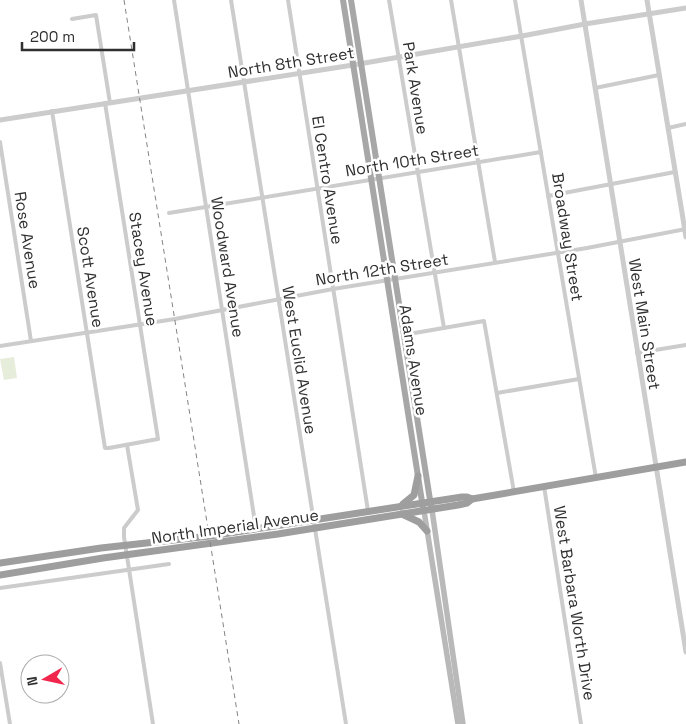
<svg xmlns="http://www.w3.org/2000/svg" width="686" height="724" viewBox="0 0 686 724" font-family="'Space Grotesk',sans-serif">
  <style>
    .green { fill: #e7eddb }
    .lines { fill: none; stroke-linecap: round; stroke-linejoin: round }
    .minor { stroke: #ccc; stroke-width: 4 }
    .tertiary { stroke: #ccc; stroke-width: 5 }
    .secondary { stroke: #b9b9b9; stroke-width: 5.5 }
    .primary { stroke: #a7a7a7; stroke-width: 6 }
    .trunk { stroke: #9e9e9e; stroke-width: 7 }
    .rail { stroke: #848484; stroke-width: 1; stroke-dasharray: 5 4; stroke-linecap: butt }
    .labels { text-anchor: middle; stroke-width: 5; stroke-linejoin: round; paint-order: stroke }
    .street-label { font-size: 16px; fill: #2f2f2f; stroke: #fff }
  </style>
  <rect width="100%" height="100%" fill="#fff"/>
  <polygon class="green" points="14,357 17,378 4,380 0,359"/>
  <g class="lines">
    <g class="minor">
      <polyline points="174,0 256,529"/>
      <polyline points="231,0 346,724"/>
      <polyline points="288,0 368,511"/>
      <polyline points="389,0 444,328"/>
      <polyline points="451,0 495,262"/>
      <polyline points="515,0 596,478"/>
      <polyline points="72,19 96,15 110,103"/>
      <polyline points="595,88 659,75"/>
      <polyline points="52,111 105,448 109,448 158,439 105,103"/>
      <polyline points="668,128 686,124"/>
      <polyline points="0,142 31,341"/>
      <polyline points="548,196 675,172"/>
      <polyline points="169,213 541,152"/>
      <polyline points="403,335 484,321 514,492"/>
      <polyline points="0,346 175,319 333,289 587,248 686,229"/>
      <polyline points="637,353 686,345"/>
      <polyline points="497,393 579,379"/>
      <polyline points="127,445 138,510 124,528 124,537 153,724"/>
      <polyline points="544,486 581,724"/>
      <polyline points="0,588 169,564"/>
      <polyline points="0,663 10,724"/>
    </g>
    <g class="tertiary">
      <polyline points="581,0 686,652"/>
      <polyline points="647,0 686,237"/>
      <polyline points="0,120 353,65 522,36 585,24 686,8"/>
    </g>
    <g class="secondary">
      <polyline points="432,510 463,724"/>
      <polyline points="424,511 458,724"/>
    </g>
    <g class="primary">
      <polyline points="343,0 423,508"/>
      <polyline points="351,0 431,506"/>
    </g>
    <g class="trunk">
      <polyline points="403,504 414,495 418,476"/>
      <polyline points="402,514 419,522 427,531"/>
      <polyline points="0,563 101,548 210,536 462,497 467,497 472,499 686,462"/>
      <polyline points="0,575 103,558 278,534 458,505 467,503 472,499"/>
    </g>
    <polyline class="rail" points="124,0 239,724"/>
  </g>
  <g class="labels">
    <g class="street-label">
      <text transform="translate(291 62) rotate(-9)" y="6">North 8th Street</text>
      <text transform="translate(416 88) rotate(81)" y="6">Park Avenue</text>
      <text transform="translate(412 160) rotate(-9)" y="6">North 10th Street</text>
      <text transform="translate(328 180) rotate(81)" y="6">El Centro Avenue</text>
      <text transform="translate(568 237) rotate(81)" y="6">Broadway Street</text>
      <text transform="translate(28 240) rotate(81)" y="6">Rose Avenue</text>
      <text transform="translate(228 267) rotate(81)" y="6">Woodward Avenue</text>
      <text transform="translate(144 269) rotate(81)" y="6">Stacey Avenue</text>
      <text transform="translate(382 269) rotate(-9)" y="6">North 12th Street</text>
      <text transform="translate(91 277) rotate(81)" y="6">Scott Avenue</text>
      <text transform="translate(645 324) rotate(81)" y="6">West Main Street</text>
      <text transform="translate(300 360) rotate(81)" y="6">West Euclid Avenue</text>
      <text transform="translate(414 360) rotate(81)" y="6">Adams Avenue</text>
      <text transform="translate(235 526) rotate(-8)" y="6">North Imperial Avenue</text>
      <text transform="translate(575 603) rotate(81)" y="6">West Barbara Worth Drive</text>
    </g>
  </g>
  <g transform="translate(45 679) rotate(261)"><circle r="24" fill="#ffffff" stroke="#acacac"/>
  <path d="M0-4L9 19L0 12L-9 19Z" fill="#f0264d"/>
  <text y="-8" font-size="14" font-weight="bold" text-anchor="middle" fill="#2f2f2f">N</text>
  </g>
  <path d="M22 42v8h112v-8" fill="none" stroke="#2f2f2f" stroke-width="2.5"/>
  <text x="30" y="42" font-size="15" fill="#2f2f2f" stroke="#ffffff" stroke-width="4" paint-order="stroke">200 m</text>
</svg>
